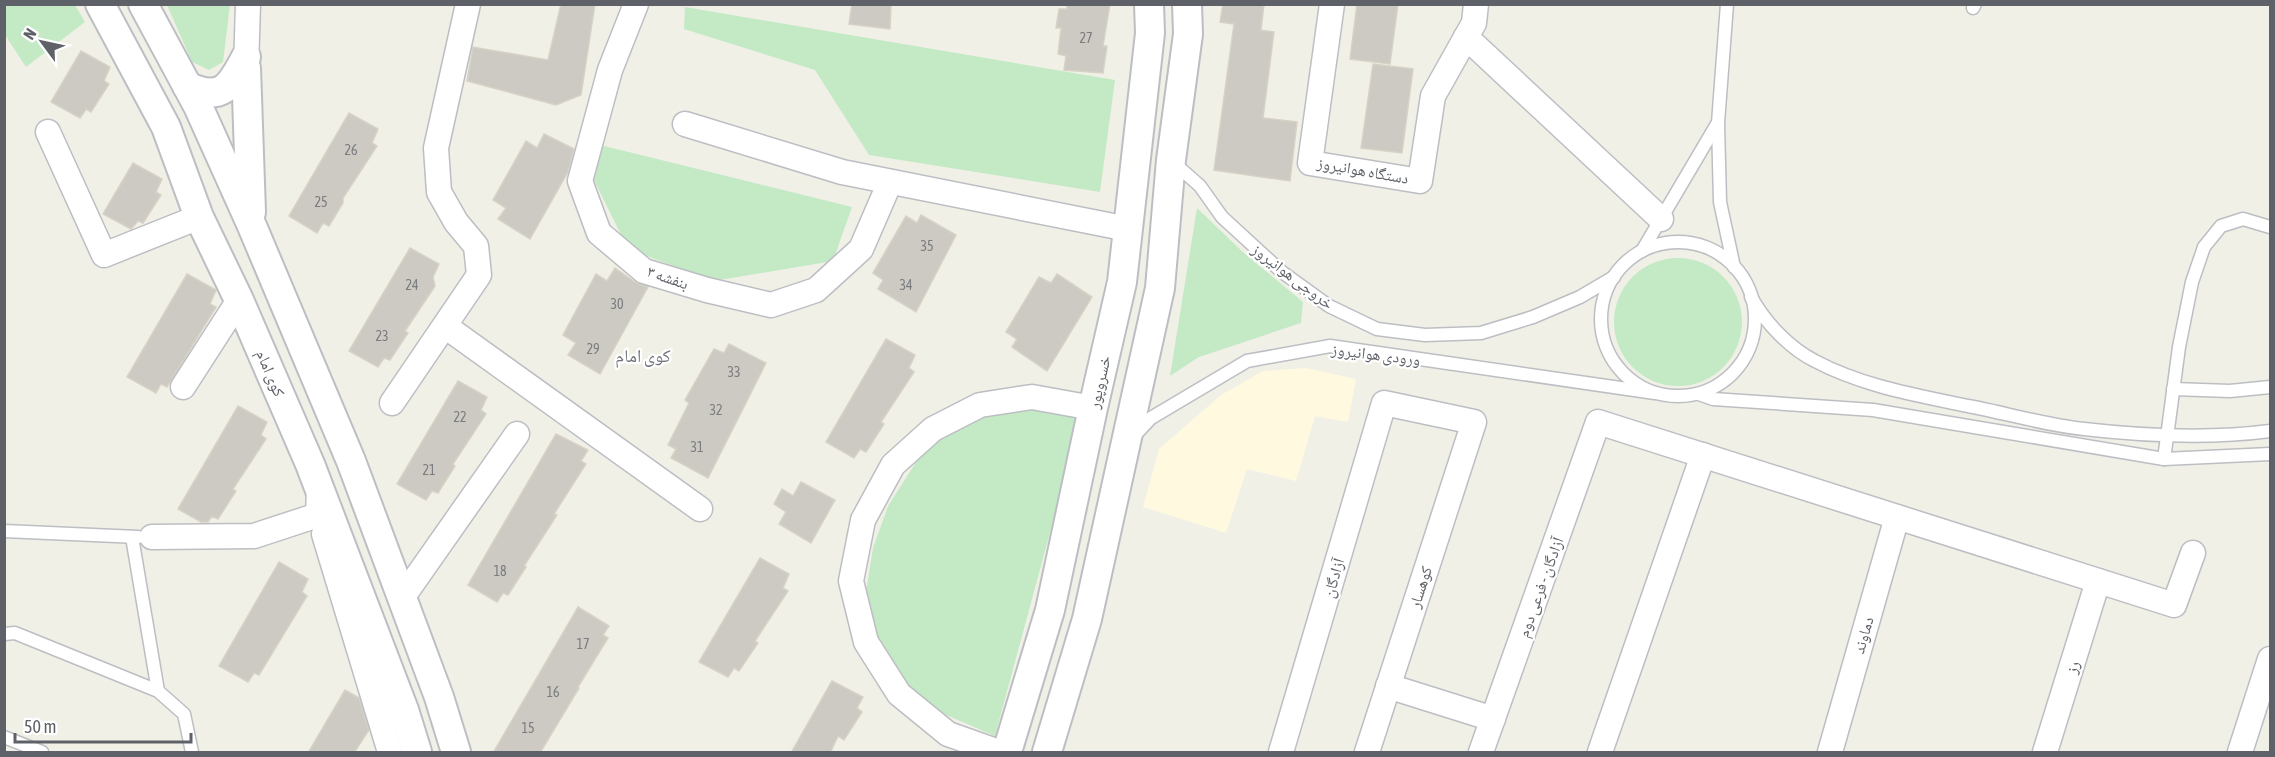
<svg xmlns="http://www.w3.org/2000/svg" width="2275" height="757" viewBox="0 0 2275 757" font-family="'Asap Condensed','Noto Naskh Arabic',sans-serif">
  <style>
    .commercial { fill: #fff9df }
    .green { fill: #c3eac5 }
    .building { fill: #cdcac4; stroke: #d7d2c5; stroke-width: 1.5 }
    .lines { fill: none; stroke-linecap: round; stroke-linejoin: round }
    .service-casing { stroke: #bcbec3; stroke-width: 15 }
    .minor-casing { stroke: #bcbec3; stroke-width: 27 }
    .tertiary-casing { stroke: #bcbec3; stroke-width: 32 }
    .service { stroke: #fff; stroke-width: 12 }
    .minor { stroke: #fff; stroke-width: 24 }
    .tertiary { stroke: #fff; stroke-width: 28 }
    .labels { text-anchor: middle; stroke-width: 4.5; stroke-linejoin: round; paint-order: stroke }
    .number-label { font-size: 14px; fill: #7a7c7f }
    .street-label { font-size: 16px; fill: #5e6268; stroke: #fff }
    .neighbourhood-label { font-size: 18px; fill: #6f747a; stroke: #fff }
  </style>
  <rect width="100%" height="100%" fill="#f1f0e7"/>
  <polygon class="commercial" points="1306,368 1356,379 1348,422 1315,416 1296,481 1247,469 1226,533 1143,507 1159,449 1221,395 1263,371"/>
  <g class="green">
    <polygon points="4,5 75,5 85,22 26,67 5,35"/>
    <polygon points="167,5 230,5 223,62 209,70 192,62"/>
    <polygon points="685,7 1115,80 1100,192 869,155 815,70 684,29"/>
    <polygon points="596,144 852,207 833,261 714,281 628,249 594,180"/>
    <polygon points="1197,208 1244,253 1303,302 1301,323 1199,357 1170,376"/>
    <circle cx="1678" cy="322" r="64"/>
    <polygon points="1044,406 1082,414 995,736 944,714 903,684 878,639 865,598 873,548 888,506 918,459 960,418"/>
  </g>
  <g class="building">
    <polygon points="561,4 595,4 581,95 556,105 467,81 473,47 548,60"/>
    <polygon points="852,4 891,4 890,29 849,24"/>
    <polygon points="1067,4 1110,4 1103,46 1107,46 1103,73 1064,70 1066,56 1058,54 1061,28 1056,28 1059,9 1067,9"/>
    <polygon points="1223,4 1264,4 1261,30 1274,32 1263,118 1297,122 1290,181 1214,170 1234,24 1220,22"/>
    <polygon points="1357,4 1398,4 1390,64 1350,59"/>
    <polygon points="81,51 110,67 104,81 109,84 91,112 86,109 80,118 51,102"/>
    <polygon points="1373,64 1413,69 1402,153 1361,148"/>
    <polygon points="349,113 378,129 372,143 377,146 343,198 343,203 329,226 323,223 317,233 289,216"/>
    <polygon points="544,134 574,149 568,172 530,239 498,219 506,208 493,200 526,141 537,148"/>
    <polygon points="133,163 162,179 156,192 161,195 143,223 138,221 131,229 103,214"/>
    <polygon points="921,215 956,235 916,312 878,289 883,280 873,273 906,216 917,223"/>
    <polygon points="410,248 439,264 433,277 435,286 405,331 408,333 390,360 384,358 378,367 349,351"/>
    <polygon points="615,268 635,282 648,287 600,374 568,355 576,343 563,335 596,274 607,281"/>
    <polygon points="187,274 216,290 210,304 216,307 167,387 161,384 156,393 127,377"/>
    <polygon points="1057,274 1092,297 1047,371 1012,347 1017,339 1006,332 1039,277 1051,283"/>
    <polygon points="886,339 915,355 909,368 914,372 881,422 884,424 866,452 860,449 854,458 826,442"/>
    <polygon points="729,344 766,363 708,478 671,458 676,449 668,445 689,403 685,400 714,349 724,353"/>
    <polygon points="458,381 487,397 481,410 486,414 453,464 455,466 438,493 432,491 426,500 397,484"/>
    <polygon points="238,406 267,422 261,435 266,439 233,489 236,491 218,519 212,516 208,522 201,522 178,509"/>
    <polygon points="556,434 588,450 581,461 586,464 554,514 557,515 524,566 526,567 508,595 503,593 497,602 468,585"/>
    <polygon points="801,482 835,500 811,543 779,524 786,512 774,504 782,489 793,496"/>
    <polygon points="760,558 789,574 783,588 788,591 755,641 758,643 739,671 734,668 728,677 699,662"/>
    <polygon points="279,562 308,579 302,592 307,596 259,675 254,673 248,682 219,666"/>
    <polygon points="578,607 609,626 603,635 608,638 578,687 579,688 540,753 493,753"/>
    <polygon points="832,681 863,697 857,708 862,712 844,740 838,736 830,753 791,753"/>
    <polygon points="345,690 359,698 369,730 354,753 308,753"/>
  </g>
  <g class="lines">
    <g class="service-casing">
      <g id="service">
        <polyline points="1727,4 1718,123 1720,202 1734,267"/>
        <polyline points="1973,8 1975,4"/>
        <polyline points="1174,163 1200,186 1222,217 1282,272 1329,306 1377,329 1425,335 1481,333 1533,317 1580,297 1614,277"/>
        <circle cx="1678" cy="319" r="77"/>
        <polyline points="1642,251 1717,124"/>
        <path d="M1751,297C1765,322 1789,348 1815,361C1862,386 1916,395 1968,406C2006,413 2045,425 2084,429C2145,436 2209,439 2270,431"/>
        <polyline points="2173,389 2230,391 2270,387"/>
        <polyline points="1699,394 1713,399 1873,410 2164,459 2270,454"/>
        <polyline points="1135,435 1151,418 1247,361 1330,346 1655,393"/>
        <polyline points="2164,459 2179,347 2192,282 2204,247 2221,226 2243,219 2270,227"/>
        <polyline points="4,531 138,537"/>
        <polyline points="132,537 158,691"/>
        <polyline points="4,634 15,633 158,691 184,714 192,752"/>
        <polyline points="4,737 42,752"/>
      </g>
    </g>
    <g class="minor-casing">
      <g id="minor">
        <polyline points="636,4 610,70 580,181 599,233 644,271 707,290 771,305 816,290 861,249 890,182"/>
        <polyline points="1332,4 1310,163 1420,181 1433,96 1474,23 1476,4"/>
        <polyline points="1466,37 1661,219"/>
        <polyline points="246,68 248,4"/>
        <polyline points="685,124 842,172 1128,229"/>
        <polyline points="48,132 104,255 199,217"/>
        <polyline points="445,326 700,509"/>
        <polyline points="183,387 239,300"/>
        <polyline points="392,403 479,275 476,246 456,222 439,192 436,148 468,4"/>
        <polyline points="324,534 390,752"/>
        <polyline points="152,537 254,536 318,515 319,488"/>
        <polyline points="402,598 517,434"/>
        <polyline points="1388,686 1493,719"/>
        <polyline points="999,752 948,734 899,694 866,642 851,581 863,520 893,465 933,429 980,405 1032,397 1093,408"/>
        <polyline points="1281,752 1384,403 1474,422 1367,752"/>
        <polyline points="1481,752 1598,422 2174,605 2193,553"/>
        <polyline points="1600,752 1703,455"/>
        <polyline points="1830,752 1897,517"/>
        <polyline points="2045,752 2098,581"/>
        <polyline points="2240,752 2270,659"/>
      </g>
    </g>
    <g class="tertiary-casing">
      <g id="tertiary">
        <polyline points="100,4 166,127 199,217 239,300 310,464 404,710 417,752"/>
        <polyline points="143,4 198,106 252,226 351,461 439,697 456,752"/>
        <polyline points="246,68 251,212"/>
        <path d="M187,86C221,102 230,88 246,57"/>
        <polyline points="1007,752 1050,610 1093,408 1122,282 1150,33 1149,4"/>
        <polyline points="1047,752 1087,619 1160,288 1171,160 1188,34 1187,4"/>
      </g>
    </g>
    <use href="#service" class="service"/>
    <use href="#minor" class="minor"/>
    <use href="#tertiary" class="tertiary"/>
  </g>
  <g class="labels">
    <g class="number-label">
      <text x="1086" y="43">27</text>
      <text x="351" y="155">26</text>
      <text x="321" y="207">25</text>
      <text x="927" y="251">35</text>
      <text x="412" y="290">24</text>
      <text x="906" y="290">34</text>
      <text x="617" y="309">30</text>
      <text x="382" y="341">23</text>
      <text x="593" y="354">29</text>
      <text x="734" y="377">33</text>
      <text x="716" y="415">32</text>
      <text x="460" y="422">22</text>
      <text x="697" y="452">31</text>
      <text x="429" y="475">21</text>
      <text x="500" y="576">18</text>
      <text x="583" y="649">17</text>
      <text x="553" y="697">16</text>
      <text x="528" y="733">15</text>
    </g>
    <g class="street-label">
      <text transform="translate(1363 170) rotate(10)" y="6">دستگاه هوانیروز</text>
      <text transform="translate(1293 276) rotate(37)" y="6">خروجی هوانیروز</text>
      <text transform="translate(668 277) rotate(19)" y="6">بنفشه ۳</text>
      <text transform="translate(1376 354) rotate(7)" y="6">ورودی هوانیروز</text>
      <text transform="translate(271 373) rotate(67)" y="6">کوی امام</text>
      <text transform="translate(1099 382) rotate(-77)" y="6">خسروپور</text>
      <text transform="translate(1333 578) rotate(-74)" y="6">آزادگان</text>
      <text transform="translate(1420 587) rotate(-72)" y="6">کوهسار</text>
      <text transform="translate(1540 587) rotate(-70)" y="6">آزادگان - فرعی دوم</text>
      <text transform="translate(1863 635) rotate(-74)" y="6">دماوند</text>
      <text transform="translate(2072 667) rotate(-73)" y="6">رز</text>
    </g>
    <g class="neighbourhood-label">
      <text x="643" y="362">کوی امام</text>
    </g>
  </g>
  <rect width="2275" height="757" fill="none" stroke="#5e6268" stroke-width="12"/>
  <g transform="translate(42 42) rotate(303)" stroke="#ffffff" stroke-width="4.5" paint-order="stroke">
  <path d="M0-4.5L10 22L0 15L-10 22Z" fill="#5e6268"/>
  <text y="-9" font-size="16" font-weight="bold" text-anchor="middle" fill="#5e6268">N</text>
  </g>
  <path d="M15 733v9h176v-9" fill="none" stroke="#5e6268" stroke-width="3"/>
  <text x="24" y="733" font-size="18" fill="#5e6268" stroke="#ffffff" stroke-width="4.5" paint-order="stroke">50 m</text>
</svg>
